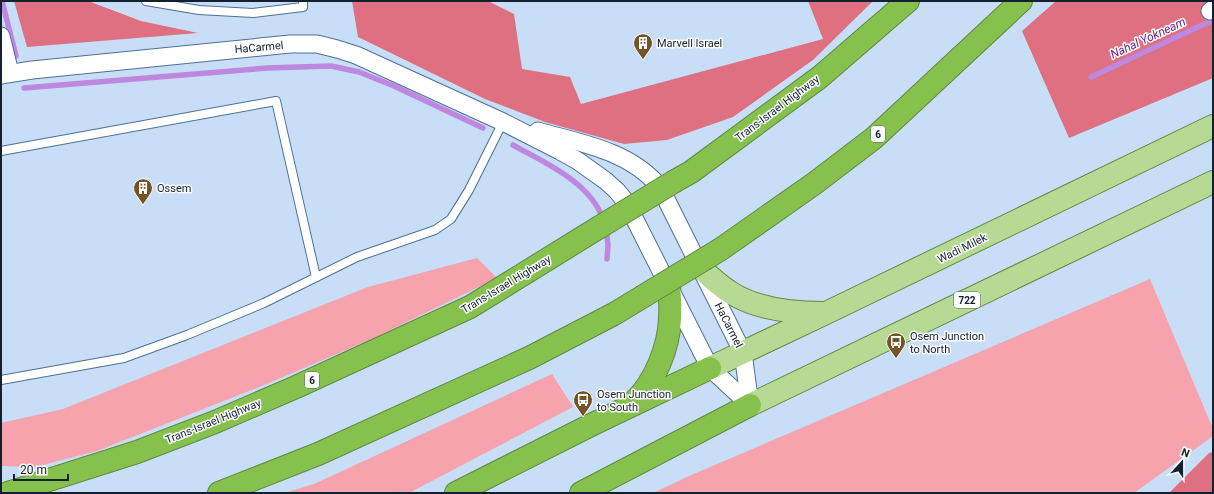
<svg xmlns="http://www.w3.org/2000/svg" width="1214" height="494" viewBox="0 0 1214 494" font-family="Roboto,sans-serif">
  <style>
    .green { fill: #f6a3ad }
    .forest { fill: #de7081 }
    .lines { fill: none; stroke-linecap: round; stroke-linejoin: round }
    .stream { stroke: #be87e0; stroke-width: 5.5 }
    .service-casing { stroke: #4e6f94; stroke-width: 10 }
    .minor-casing { stroke: #4e6f94; stroke-width: 19 }
    .primary-casing { stroke: #5e8943; stroke-width: 24 }
    .motorway-casing { stroke: #5e8943; stroke-width: 24 }
    .service { stroke: #fff; stroke-width: 8 }
    .minor { stroke: #fff; stroke-width: 17 }
    .primary { stroke: #b6da94; stroke-width: 22 }
    .motorway { stroke: #86c14d; stroke-width: 22 }
    .motorway-bridge-casing { stroke: #5e8943; stroke-width: 24; stroke-linecap: butt }
    .motorway-bridge { stroke: #86c14d; stroke-width: 22 }
    .labels { text-anchor: middle; stroke-width: 3; stroke-linejoin: round; paint-order: stroke }
    .shield { fill: #fcfcfc; stroke: #59626d; stroke-width: 1 }
    .shield-label { font-size: 10px; font-weight: bold; fill: #132030 }
    .poi-label { font-size: 11px; fill: #132030; stroke: #fcfcfc; text-anchor: start }
    .street-label { font-size: 11px; fill: #132030; stroke: #fcfcfc }
    .water-label { font-size: 12px; font-style: italic; fill: #6b258e; stroke: #fcfcfc }
  </style>
  <rect width="100%" height="100%" fill="#c8def7"/>
  <g class="green">
    <polygon points="477,258 497,278 372,339 262,386 97,451 35,467 1,466 1,423 63,409 368,287"/>
    <polygon points="1150,279 1213,429 1213,436 1134,493 653,493 689,476"/>
    <polygon points="552,374 573,407 409,493 284,493 314,484"/>
  </g>
  <g class="forest">
    <polygon points="14,1 88,1 141,21 198,33 27,47"/>
    <polygon points="352,1 488,1 514,14 522,69 570,77 581,104 823,39 808,1 873,1 813,60 733,117 667,140 624,144 545,122 485,99 358,37"/>
    <polygon points="1056,1 1213,1 1213,78 1069,138 1022,31"/>
    <polygon points="1213,452 1213,493 1170,493 1170,492 1209,453"/>
  </g>
  <g class="lines">
    <g class="stream">
      <polyline points="2,1 16,56"/>
      <polyline points="1091,77 1213,20"/>
      <polyline points="24,88 267,68 331,66 359,72 394,86 483,128"/>
      <path d="M513,145C545,163 590,182 603,219"/>
      <polyline points="606,229 608,245 607,259"/>
    </g>
    <g class="service-casing">
      <g id="service">
        <polyline points="146,1 199,10 253,13 303,7 303,1"/>
        <polyline points="1,151 276,101 316,277"/>
        <polyline points="1,380 124,358 187,335 264,303 357,257 435,230 451,219 469,190 503,122"/>
      </g>
    </g>
    <g class="minor-casing">
      <g id="minor">
        <polyline points="1210,11 1213,9"/>
        <polyline points="1,36 10,73"/>
        <polyline points="1,75 32,70 290,44 317,44 337,49 356,55 503,122 560,151 578,161 606,181 617,191 626,202 710,368 750,405"/>
        <path d="M538,131C579,143 627,150 657,184C660,188 662,193 665,197L743,353L750,405"/>
      </g>
    </g>
    <g class="primary-casing">
      <g id="primary">
        <path d="M700,267C710,277 721,287 733,294C760,310 793,313 823,313"/>
        <polyline points="710,368 826,313 1213,126"/>
        <polyline points="750,405 1213,182"/>
      </g>
    </g>
    <g class="motorway-casing">
      <g id="motorway">
        <polyline points="675,181 691,172 820,77 908,1"/>
        <polyline points="721,249 815,183 874,138 1021,1"/>
        <path d="M634,402C655,382 669,347 670,318C671,307 670,297 669,287"/>
        <polyline points="8,493 137,452 215,422 296,387 470,307 598,228"/>
        <polyline points="219,493 318,454 529,358 614,314 642,297"/>
        <polyline points="456,493 593,424 710,368"/>
        <polyline points="581,493 750,405"/>
      </g>
    </g>
    <use href="#service" class="service"/>
    <use href="#minor" class="minor"/>
    <use href="#primary" class="primary"/>
    <use href="#motorway" class="motorway"/>
    <g class="motorway-bridge-casing">
      <g id="motorway-bridge">
        <polyline points="598,228 675,181"/>
        <polyline points="642,297 721,249"/>
      </g>
    </g>
    <use href="#motorway-bridge" class="motorway-bridge"/>
  </g>
  <defs>
    <g id="building-pin" transform="scale(1)"><path d="M0 17L-7.5 6A9.5 9.5 0 1 1 7.5 6Z" fill="#745329" stroke="#fcfcfc"/><path d="M-4-6H4V6H1V3H-1V6H-4ZM-2.5-4.3h1.7v1.8h-1.7ZM.8-4.3h1.7v1.8H.8ZM-2.5-1h1.7V.8h-1.7ZM.8-1h1.7V.8H.8Z" fill="#fff"/></g>
    <g id="bus-pin" transform="scale(1)"><path d="M0 17L-7.5 6A9.5 9.5 0 1 1 7.5 6Z" fill="#745329" stroke="#fcfcfc"/><path d="M-5-6H5V4H4V6H2V4H-2V6H-4V4H-5ZM-3.5-4V0h7V-4ZM-3.5 1.2v1.5H-2V1.2ZM2 1.2v1.5H3.5V1.2Z" fill="#fff"/></g>
  </defs>
  <g fill-rule="evenodd">
    <use href="#building-pin" x="643" y="43"/>
    <use href="#building-pin" x="143" y="188"/>
    <use href="#bus-pin" x="896" y="342"/>
    <use href="#bus-pin" x="583" y="400"/>
  </g>
  <g class="labels">
    <g class="shield">
      <rect x="871" y="126" width="14" height="16" rx="3"/>
      <rect x="954" y="292" width="26" height="16" rx="3"/>
      <rect x="305" y="372" width="14" height="16" rx="3"/>
    </g>
    <g class="shield-label">
      <text x="878" y="138">6</text>
      <text x="967" y="304">722</text>
      <text x="312" y="384">6</text>
    </g>
    <g class="poi-label">
      <text x="657" y="47">Marvell Israel</text>
      <text x="157" y="192">Ossem</text>
      <text x="910" y="340">Osem Junction<tspan x="910" dy="13">to North</tspan></text>
      <text x="597" y="398">Osem Junction<tspan x="597" dy="13">to South</tspan></text>
    </g>
    <g class="street-label">
      <text transform="translate(259 47) rotate(-5)" y="4">HaCarmel</text>
      <text transform="translate(777 108) rotate(-37)" y="4">Trans-Israel Highway</text>
      <text transform="translate(962 248) rotate(-26)" y="4">Wadi Milek</text>
      <text transform="translate(506 284) rotate(-31)" y="4">Trans-Israel Highway</text>
      <text transform="translate(729 325) rotate(63)" y="4">HaCarmel</text>
      <text transform="translate(213 421) rotate(-22)" y="4">Trans-Israel Highway</text>
    </g>
    <g class="water-label">
      <text transform="translate(1148 38) rotate(-25)" y="4">Nahal Yokneam</text>
    </g>
  </g>
  <rect width="1214" height="494" fill="none" stroke="#132030" stroke-width="4"/>
  <g transform="translate(1182 462) rotate(21)" stroke="#fcfcfc" stroke-width="3" paint-order="stroke">
  <path d="M0-3L7 15L0 10L-7 15Z" fill="#132030"/>
  <text y="-6" font-size="11" font-weight="bold" text-anchor="middle" fill="#132030">N</text>
  </g>
  <path d="M14 474v6h54v-6" fill="none" stroke="#132030" stroke-width="2"/>
  <text x="20" y="474" font-size="12" fill="#132030" stroke="#fcfcfc" stroke-width="3" paint-order="stroke">20 m</text>
</svg>
